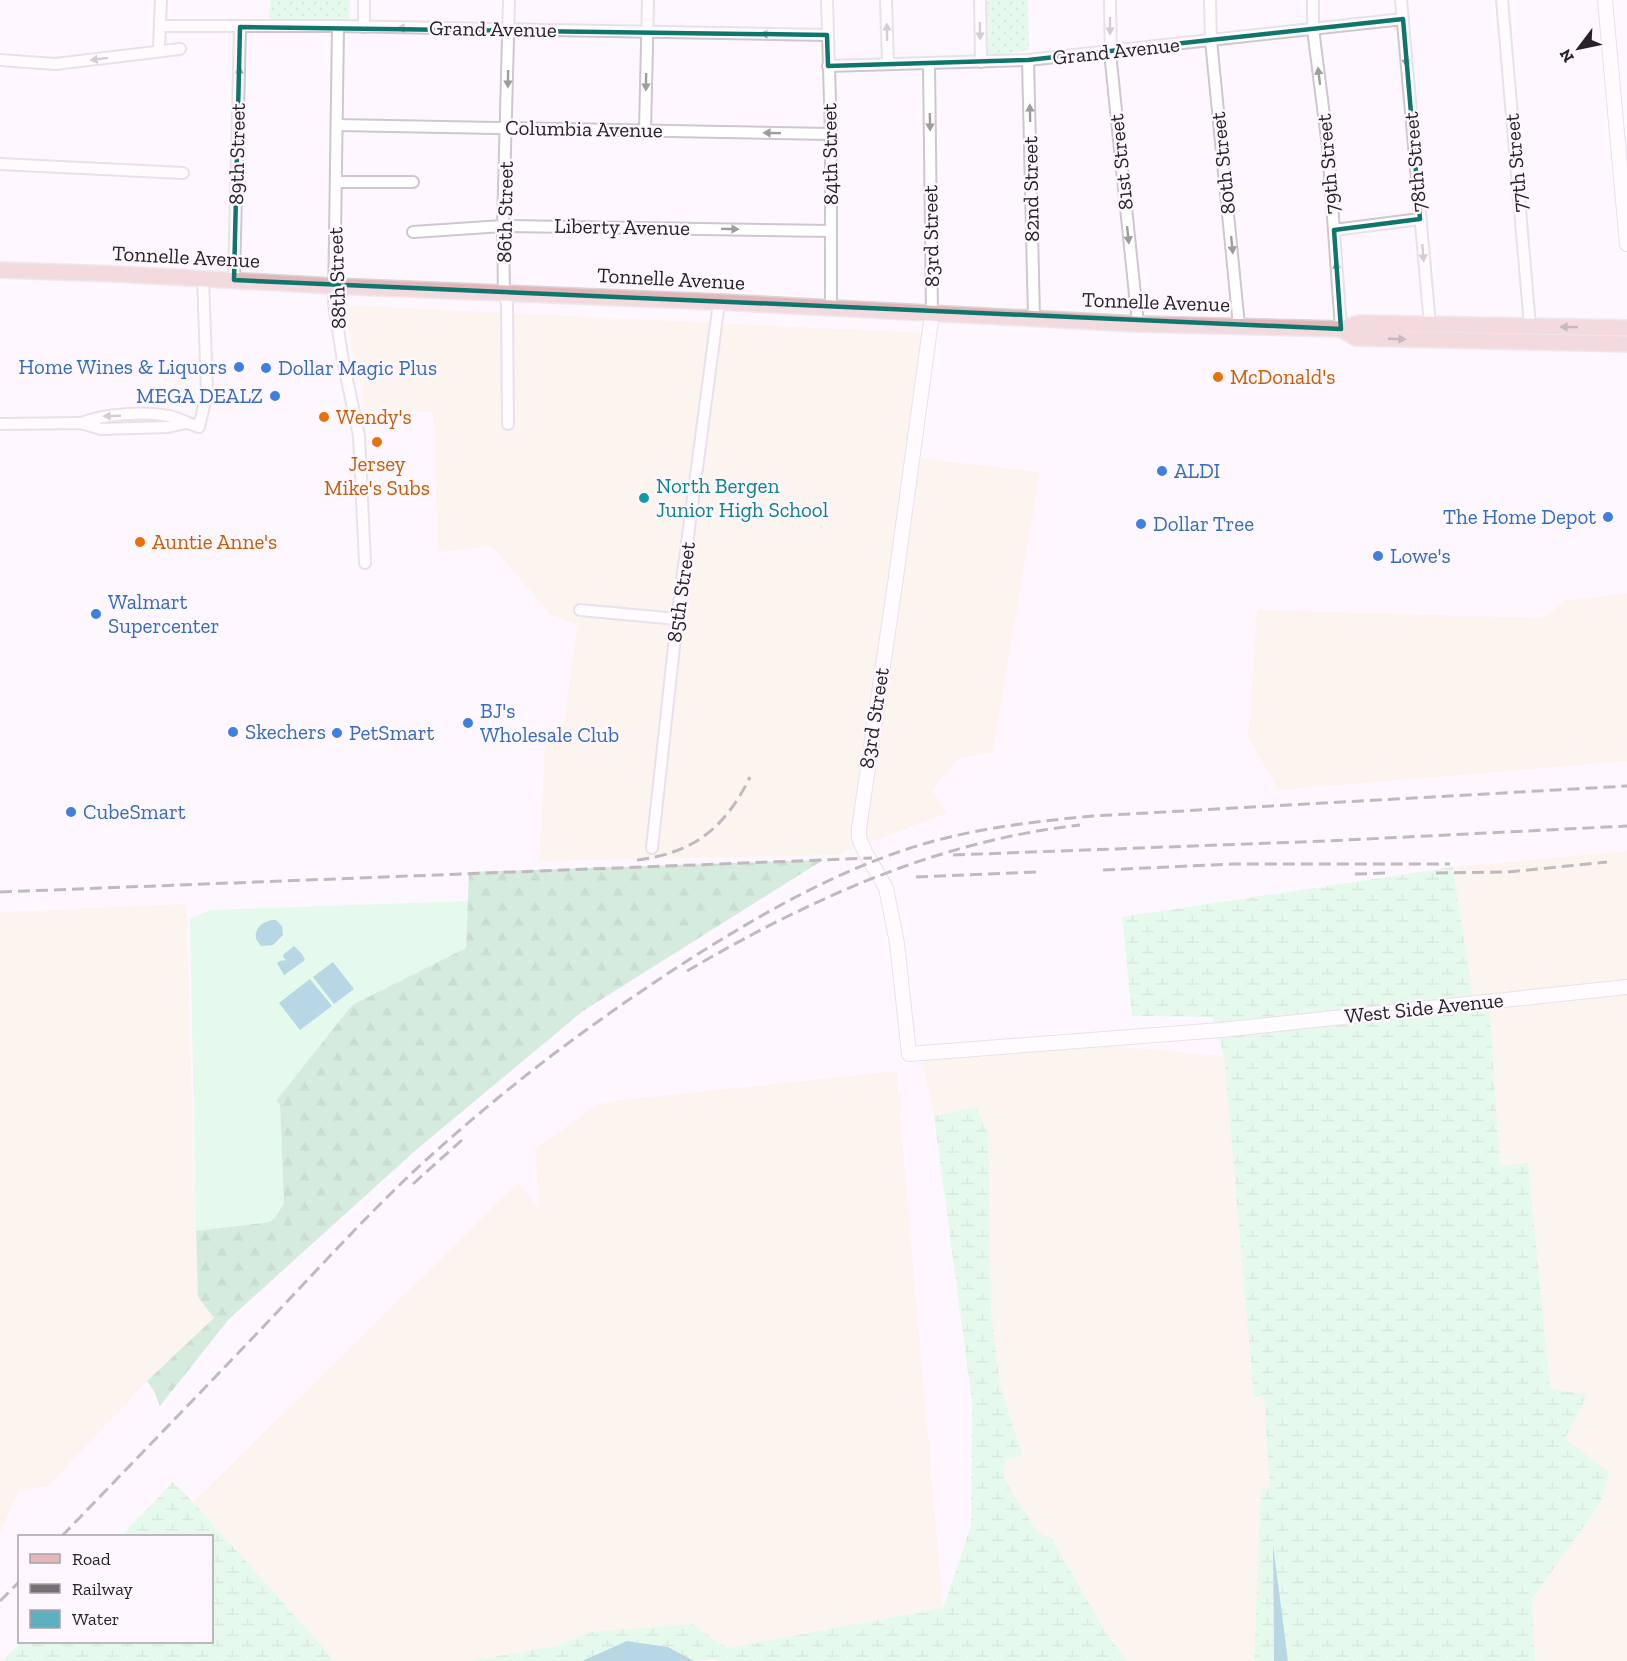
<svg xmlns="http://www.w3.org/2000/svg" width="1627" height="1661" viewBox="0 0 1627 1661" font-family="'Zilla Slab',serif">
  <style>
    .industrial { fill: #f8efda }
    .grass { fill: #c6fad5 }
    .forest { fill: url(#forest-firs) }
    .wetland { fill: url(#wetland-marsh) }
    .park { fill: url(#park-dots) }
    .water { fill: #5eb0c1 }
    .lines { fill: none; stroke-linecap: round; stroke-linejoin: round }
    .street-casing { stroke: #cfc6cf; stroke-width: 14 }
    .secondary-casing { stroke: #cfc6cf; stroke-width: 16 }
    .primary-casing { stroke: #d8d8d8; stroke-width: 18 }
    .street { stroke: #fff; stroke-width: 10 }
    .secondary { stroke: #fff; stroke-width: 14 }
    .primary { stroke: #e5b6b9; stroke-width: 15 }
    .rail { stroke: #736f73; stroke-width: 3; stroke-dasharray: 12 6; stroke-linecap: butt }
    .oneway { fill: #9e9c9e }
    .oneway2 { fill: #866d70 }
    .marked { fill: none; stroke: #0f766e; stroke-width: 4.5; stroke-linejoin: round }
    .shop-dot { fill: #3f7fe0; stroke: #fff7ff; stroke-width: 2 }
    .food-dot { fill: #e8710a; stroke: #fff7ff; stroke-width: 2 }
    .culture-dot { fill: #0f9aa8; stroke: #fff7ff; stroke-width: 2 }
    .labels { text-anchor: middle; stroke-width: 5; stroke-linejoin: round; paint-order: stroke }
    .street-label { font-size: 21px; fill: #272427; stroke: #fff7ff }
    .shop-label { font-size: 21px; fill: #366cbe; stroke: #fff7ff; text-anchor: start }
    .food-label { font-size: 21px; fill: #c56008; stroke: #fff7ff; text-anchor: start }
    .culture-label { font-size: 21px; fill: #0d838f; stroke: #fff7ff; text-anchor: start }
  </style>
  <defs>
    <pattern id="forest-firs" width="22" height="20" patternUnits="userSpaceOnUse" patternTransform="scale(1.5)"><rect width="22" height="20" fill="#a1dcb3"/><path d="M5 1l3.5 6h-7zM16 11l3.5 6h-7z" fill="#8bbd9a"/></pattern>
    <pattern id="wetland-marsh" width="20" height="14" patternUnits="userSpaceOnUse" patternTransform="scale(1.5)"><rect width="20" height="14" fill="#c6fad5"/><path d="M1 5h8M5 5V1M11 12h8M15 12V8" fill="none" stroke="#aad6b7"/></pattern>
    <pattern id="park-dots" width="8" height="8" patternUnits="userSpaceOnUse" patternTransform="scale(1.5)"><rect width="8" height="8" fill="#c6fad5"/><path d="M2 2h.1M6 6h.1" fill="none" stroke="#aad6b7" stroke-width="1.8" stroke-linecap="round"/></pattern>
  </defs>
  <rect width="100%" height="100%" fill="#fff7ff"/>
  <g class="industrial">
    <polygon points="342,305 924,333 911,457 1040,472 993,753 959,758 932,790 947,813 837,855 539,861 545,741 563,731 577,625 550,614 492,546 438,552 433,412 367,412"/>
    <polygon points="1627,593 1627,761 1278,790 1248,736 1257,610 1543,618 1565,601"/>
    <polygon points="1627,851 1627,1661 1535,1661 1532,1599 1601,1502 1565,1439 1550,1388 1528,1164 1500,1166 1489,1000 1473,1001 1453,867"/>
    <polygon points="186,904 198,1296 214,1318 147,1381 48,1486 19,1490 0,1533 0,912"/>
    <polygon points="1066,1042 1224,1056 1254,1396 1264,1396 1270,1489 1261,1489 1254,1661 1127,1661 1104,1630 1052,1539 1037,1532 1004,1479 1005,1460 1022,1454 1000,1385 991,1310 987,1133 976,1107 934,1116 921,1057"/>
    <polygon points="897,1071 898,1094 903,1093 900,1115 943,1608 726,1648 692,1624 590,1632 557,1646 469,1661 335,1661 193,1502 518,1183 539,1208 535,1148 602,1102"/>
  </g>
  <polygon class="grass" points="468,901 466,948 352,1005 276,1101 280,1104 284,1203 277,1215 270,1222 196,1231 190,919 210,910"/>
  <polygon class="forest" points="823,860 583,1011 416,1150 229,1319 160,1406 154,1391 147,1381 214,1318 198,1297 196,1231 270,1222 277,1215 284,1203 280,1104 276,1101 352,1005 466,948 469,872"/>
  <g class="wetland">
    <polygon points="1453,867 1473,1000 1489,1000 1500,1166 1528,1163 1550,1388 1587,1395 1565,1439 1609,1472 1601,1502 1532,1599 1535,1661 1288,1661 1273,1552 1274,1661 1254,1661 1261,1489 1270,1489 1264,1396 1254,1397 1224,1056 1212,1017 1132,1016 1122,917"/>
    <polygon points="976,1107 988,1133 991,1310 1000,1385 1022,1455 1005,1460 1004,1479 1037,1532 1052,1539 1104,1630 1127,1661 718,1661 716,1659 694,1661 668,1647 627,1641 582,1661 469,1661 557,1646 590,1632 692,1624 727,1648 943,1608 971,1526 972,1402 934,1116"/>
    <polygon points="173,1482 193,1502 335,1661 2,1661 21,1642 212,1642 212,1536 121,1536"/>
  </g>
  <g class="park">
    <polygon points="270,0 350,0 349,21 269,19"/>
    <polygon points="987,0 1028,0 1029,50 994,55 988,54"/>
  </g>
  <g class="water">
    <path d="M272,920H276L282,926L283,935L273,945L261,946L256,939C254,928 262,922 272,920Z"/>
    <polygon points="294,946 302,954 305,960 284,975 277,963 280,961 286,960 283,957 284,954"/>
    <polygon points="333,962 354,989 334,1004 313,977"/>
    <polygon points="310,979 332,1006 300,1030 279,1003"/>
    <polygon points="1273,1545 1288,1661 1274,1661"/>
    <polygon points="627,1641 668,1647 694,1661 582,1661"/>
  </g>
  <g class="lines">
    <g class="street-casing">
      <g id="street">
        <polyline points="364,0 364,27"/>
        <polyline points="827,0 831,134 831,307"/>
        <polyline points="886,0 888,64"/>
        <polyline points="980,0 981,62"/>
        <polyline points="1110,0 1111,62 1138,324"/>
        <polyline points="1210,0 1211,40 1239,326"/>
        <polyline points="1313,0 1313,29 1328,147 1341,329"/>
        <polyline points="1401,0 1430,325"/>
        <polyline points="1502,0 1530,326"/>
        <polyline points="160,26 338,26 827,35"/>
        <polyline points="338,26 334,304 343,361 359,436 365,563"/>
        <polyline points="157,51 159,48 161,0"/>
        <polyline points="0,60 55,64 180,49"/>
        <polyline points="1028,60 1034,318"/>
        <polyline points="929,64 932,314"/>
        <polyline points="828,66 1028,60 1403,19"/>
        <polyline points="337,125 831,134"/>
        <polyline points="645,131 648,0"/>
        <polyline points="0,164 183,173"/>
        <polyline points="337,182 413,182"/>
        <polyline points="1334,230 1420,219"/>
        <polyline points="413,232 503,226 831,231"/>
        <polyline points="234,280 240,27"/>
        <path d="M81,423C105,414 143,411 169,416C179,418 189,424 199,427L207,393L203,277"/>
        <polyline points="0,424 81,423 101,429 168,427 185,423"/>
        <polyline points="508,424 507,304 504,293 503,226 509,0"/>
        <polyline points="580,610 677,619"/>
        <polyline points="652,848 677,619 719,302"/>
      </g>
    </g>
    <g class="secondary-casing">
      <g id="secondary">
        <polyline points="1605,0 1627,244"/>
        <polyline points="932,314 895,584 859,829 859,838 865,852 886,888 897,943 909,1054 1221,1030 1627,987"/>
      </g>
    </g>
    <g class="primary-casing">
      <g id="primary">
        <polyline points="0,270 118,274 333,286 719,302 1138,324 1341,329 1359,323 1627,328"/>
        <polyline points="1341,329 1356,338 1627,344"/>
      </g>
    </g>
    <use href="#street" class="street"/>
    <use href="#secondary" class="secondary"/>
    <use href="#primary" class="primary"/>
    <g class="rail">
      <polyline points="953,855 1326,841 1627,826"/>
      <path d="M637,860C694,853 725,828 750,777"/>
      <polyline points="1103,870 1232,864 1450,864"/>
      <polyline points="1436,873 1508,872 1607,862"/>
      <polyline points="1355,874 1388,873"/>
      <polyline points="916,877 1037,872"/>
      <polyline points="0,892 872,858"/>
      <path d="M687,971C810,899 937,841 1080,825"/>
      <polyline points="413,1184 462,1140"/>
      <path d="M62,1536C135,1460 209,1384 282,1307C332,1254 382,1199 436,1151C515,1080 600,1017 690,959C766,911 846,865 934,841C986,827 1039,821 1093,816L1627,786"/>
      <polyline points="0,1601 20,1581"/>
    </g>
  </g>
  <defs><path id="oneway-solid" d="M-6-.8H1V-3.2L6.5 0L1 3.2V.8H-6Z" transform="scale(1.5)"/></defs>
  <g class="oneway">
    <use href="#oneway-solid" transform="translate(1110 26) rotate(90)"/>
    <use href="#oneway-solid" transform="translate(406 28) rotate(-179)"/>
    <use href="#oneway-solid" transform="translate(980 31) rotate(89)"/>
    <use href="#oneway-solid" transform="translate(887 32) rotate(-91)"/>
    <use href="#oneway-solid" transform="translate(769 34) rotate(-179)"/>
    <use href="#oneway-solid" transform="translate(1406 58) rotate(85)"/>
    <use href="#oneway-solid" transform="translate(99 59) rotate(173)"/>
    <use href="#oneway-solid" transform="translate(239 75) rotate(-89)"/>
    <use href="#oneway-solid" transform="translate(1319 76) rotate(-97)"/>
    <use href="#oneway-solid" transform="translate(508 79) rotate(91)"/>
    <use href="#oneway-solid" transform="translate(646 82) rotate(91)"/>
    <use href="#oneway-solid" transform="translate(1030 113) rotate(-91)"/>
    <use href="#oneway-solid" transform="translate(930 122) rotate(89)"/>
    <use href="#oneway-solid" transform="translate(772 133) rotate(-179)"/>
    <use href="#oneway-solid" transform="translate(730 229) rotate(1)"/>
    <use href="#oneway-solid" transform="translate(1128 235) rotate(84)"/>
    <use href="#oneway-solid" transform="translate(1232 245) rotate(84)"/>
    <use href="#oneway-solid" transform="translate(1423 253) rotate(85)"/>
    <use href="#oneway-solid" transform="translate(1337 270) rotate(-94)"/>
    <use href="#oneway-solid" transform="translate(112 416) rotate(178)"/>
  </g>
  <g class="oneway2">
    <use href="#oneway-solid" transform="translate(1569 327) rotate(-179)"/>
    <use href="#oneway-solid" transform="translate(1397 339) rotate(2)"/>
  </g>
  <path d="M0 0H1627V1661H0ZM1403,19L1420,219L1334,230L1341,329L234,280L240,27L827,35L828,66L1028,60Z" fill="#fff7ff" fill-opacity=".55" fill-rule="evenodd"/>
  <path class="marked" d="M1403,19L1420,219L1334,230L1341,329L234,280L240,27L827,35L828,66L1028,60Z"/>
  <g class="shop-dot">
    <circle cx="239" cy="367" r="6"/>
    <circle cx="266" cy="368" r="6"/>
    <circle cx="275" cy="396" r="6"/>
    <circle cx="1162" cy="471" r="6"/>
    <circle cx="1608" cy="517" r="6"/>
    <circle cx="1141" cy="524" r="6"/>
    <circle cx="1378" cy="556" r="6"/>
    <circle cx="96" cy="614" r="6"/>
    <circle cx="468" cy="723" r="6"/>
    <circle cx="233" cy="732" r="6"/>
    <circle cx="337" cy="733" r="6"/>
    <circle cx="71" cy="812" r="6"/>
  </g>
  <g class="food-dot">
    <circle cx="1218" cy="377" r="6"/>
    <circle cx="324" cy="417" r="6"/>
    <circle cx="377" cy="442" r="6"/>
    <circle cx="140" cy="542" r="6"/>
  </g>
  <circle class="culture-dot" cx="644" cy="498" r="6"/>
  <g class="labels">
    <g class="street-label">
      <text transform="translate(493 29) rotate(1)" y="7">Grand Avenue</text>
      <text transform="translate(1116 51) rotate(-6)" y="7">Grand Avenue</text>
      <text transform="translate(584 129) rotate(1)" y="7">Columbia Avenue</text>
      <text transform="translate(237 154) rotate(-89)" y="7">89th Street</text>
      <text transform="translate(830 154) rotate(-91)" y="7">84th Street</text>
      <text transform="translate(1121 162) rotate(-96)" y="7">81st Street</text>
      <text transform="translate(1415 162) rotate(-95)" y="7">78th Street</text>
      <text transform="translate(1223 163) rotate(-96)" y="7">80th Street</text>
      <text transform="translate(1516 163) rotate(-95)" y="7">77th Street</text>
      <text transform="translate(1328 164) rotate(-95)" y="7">79th Street</text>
      <text transform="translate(1031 189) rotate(-91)" y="7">82nd Street</text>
      <text transform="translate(505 212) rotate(-89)" y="7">86th Street</text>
      <text transform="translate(622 227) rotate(1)" y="7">Liberty Avenue</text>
      <text transform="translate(931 236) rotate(-91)" y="7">83rd Street</text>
      <text transform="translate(186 257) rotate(3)" y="7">Tonnelle Avenue</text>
      <text transform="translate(337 278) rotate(-92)" y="7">88th Street</text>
      <text transform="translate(671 279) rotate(3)" y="7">Tonnelle Avenue</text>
      <text transform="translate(1156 302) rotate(2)" y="7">Tonnelle Avenue</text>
      <text transform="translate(681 592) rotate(-82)" y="7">85th Street</text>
      <text transform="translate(874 718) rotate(-81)" y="7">83rd Street</text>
      <text transform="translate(1424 1008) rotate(-6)" y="7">West Side Avenue</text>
    </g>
    <g class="shop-label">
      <text x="227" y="374" text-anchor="end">Home Wines &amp; Liquors</text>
      <text x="278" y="375">Dollar Magic Plus</text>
      <text x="263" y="403" text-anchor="end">MEGA DEALZ</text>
      <text x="1174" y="478">ALDI</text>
      <text x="1596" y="524" text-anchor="end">The Home Depot</text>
      <text x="1153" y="531">Dollar Tree</text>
      <text x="1390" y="563">Lowe's</text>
      <text x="108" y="609">Walmart<tspan x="108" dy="24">Supercenter</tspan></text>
      <text x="480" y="718">BJ's<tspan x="480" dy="24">Wholesale Club</tspan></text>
      <text x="245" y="739">Skechers</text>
      <text x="349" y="740">PetSmart</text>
      <text x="83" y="819">CubeSmart</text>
    </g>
    <g class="food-label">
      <text x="1230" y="384">McDonald's</text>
      <text x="336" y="424">Wendy's</text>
      <text x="377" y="471" text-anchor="middle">Jersey<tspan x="377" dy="24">Mike's Subs</tspan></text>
      <text x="152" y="549">Auntie Anne's</text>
    </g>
    <g class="culture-label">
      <text x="656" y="493">North Bergen<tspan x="656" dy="24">Junior High School</tspan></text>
    </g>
  </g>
  <rect x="18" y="1535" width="195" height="108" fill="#fff7ff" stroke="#a9a3a9" stroke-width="1.5"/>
  <rect x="30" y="1554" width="30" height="9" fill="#e5b6b9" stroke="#a9a3a9" stroke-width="1.5"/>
  <text x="72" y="1565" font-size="18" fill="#272427">Road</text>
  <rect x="30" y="1584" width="30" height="9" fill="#736f73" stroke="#a9a3a9" stroke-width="1.5"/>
  <text x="72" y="1595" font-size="18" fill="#272427">Railway</text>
  <rect x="30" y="1610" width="30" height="18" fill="#5eb0c1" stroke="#a9a3a9" stroke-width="1.5"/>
  <text x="72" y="1625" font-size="18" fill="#272427">Water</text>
  <g transform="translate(1579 48) rotate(238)" stroke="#fff7ff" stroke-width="4.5" paint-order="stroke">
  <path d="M0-4.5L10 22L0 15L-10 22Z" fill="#272427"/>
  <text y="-9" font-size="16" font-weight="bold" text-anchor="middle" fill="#272427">N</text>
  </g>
</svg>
